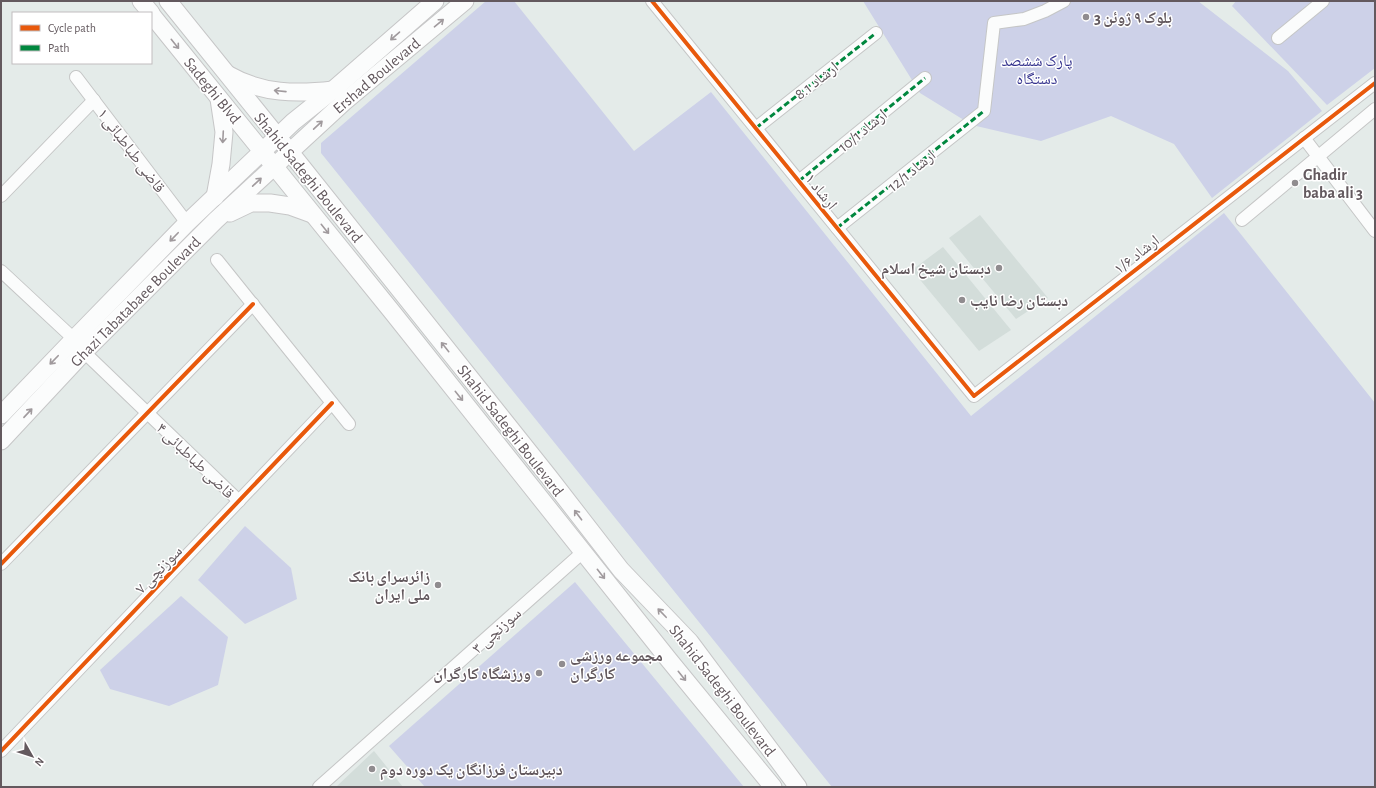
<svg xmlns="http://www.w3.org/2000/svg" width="1376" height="788" viewBox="0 0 1376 788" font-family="'Alegreya Sans','Noto Naskh Arabic',sans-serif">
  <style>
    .education { fill: #d3ddda }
    .green { fill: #cdd1e8 }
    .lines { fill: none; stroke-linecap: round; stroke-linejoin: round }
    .minor-casing { stroke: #c5c6c6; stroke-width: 14 }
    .secondary-casing { stroke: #c6c6c7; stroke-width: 19 }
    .minor { stroke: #fbfcfc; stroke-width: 12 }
    .secondary { stroke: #fbfcfc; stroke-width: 17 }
    .quiet { stroke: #00873e; stroke-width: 3; stroke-dasharray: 6 3; stroke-linecap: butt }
    .cycleway-casing { stroke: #fff; stroke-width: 6 }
    .cycleway { stroke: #e8590c; stroke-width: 4 }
    .oneway { stroke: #a09a9d }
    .poi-dot { fill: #908c8f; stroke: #fff; stroke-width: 1.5 }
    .labels { text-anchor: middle; stroke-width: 3; stroke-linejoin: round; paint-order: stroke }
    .poi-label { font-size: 16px; font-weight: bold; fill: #63595e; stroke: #fff; text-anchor: start }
    .park-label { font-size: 16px; fill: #32308c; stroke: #fff }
    .street-label { font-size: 16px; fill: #63595e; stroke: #fff }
  </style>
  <rect width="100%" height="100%" fill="#e4ebe9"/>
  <g class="education">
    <polygon points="980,215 1048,298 1016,319 949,238"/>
    <polygon points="943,247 1011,330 979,351 912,270"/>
    <polygon points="374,751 403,787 336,787"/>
  </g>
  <g class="green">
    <polygon points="486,1 514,1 634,151 711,92 971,416 1224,213 1375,403 1375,787 832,787 321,153 321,143"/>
    <polygon points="863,1 1198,1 1288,71 1322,111 1212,198 1174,144 1111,116 1041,141 972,125 920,93"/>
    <polygon points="1236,1 1375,1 1375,68 1327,105 1232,6"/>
    <polygon points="245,526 291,568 297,599 245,624 198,580"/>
    <polygon points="575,582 744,787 425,787 389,746"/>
    <polygon points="181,596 228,637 218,685 169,706 110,689 100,670"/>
  </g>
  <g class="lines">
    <g class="minor-casing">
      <g id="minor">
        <polyline points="652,1 974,396 1375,83"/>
        <polyline points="1278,38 1323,1"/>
        <polyline points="76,77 187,223"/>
        <polyline points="756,128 876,33"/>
        <polyline points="1304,138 1375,231"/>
        <polyline points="799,181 925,78"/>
        <polyline points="1,196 94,100"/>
        <polyline points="1242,220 1375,109"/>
        <polyline points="837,228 984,111 994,23 1024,19 1045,11 1064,1"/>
        <polyline points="217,260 349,424"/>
        <polyline points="1,271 74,339"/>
        <polyline points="84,352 239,501"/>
        <polyline points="1,564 253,304"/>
        <polyline points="1,751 332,403"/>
        <polyline points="319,787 583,552"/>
      </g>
    </g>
    <g class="secondary-casing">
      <g id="secondary">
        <polyline points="141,1 151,13"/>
        <polyline points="168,1 290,152 549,477 621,570 690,642 798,787"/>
        <polyline points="151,14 393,313 669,660 773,787"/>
        <path d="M229,75C262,94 297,94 333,90"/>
        <polyline points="215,197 221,164 224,132 219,99"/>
        <polyline points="230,213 251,203 270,203 290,206 312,214"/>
        <polyline points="1,415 74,339 187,223 293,122 333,90 435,1"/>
        <polyline points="1,441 84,352 216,220 344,102 465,1"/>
      </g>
    </g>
    <use href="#minor" class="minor"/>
    <use href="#secondary" class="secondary"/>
    <g class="quiet">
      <polyline points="756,128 876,33"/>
      <polyline points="799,181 925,78"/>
      <polyline points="837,228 984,111"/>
    </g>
    <g class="cycleway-casing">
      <g id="cycleway">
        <polyline points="652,1 974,396 1375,83"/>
        <polyline points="1,564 253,304"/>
        <polyline points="1,751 332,403"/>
      </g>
    </g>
    <use href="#cycleway" class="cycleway"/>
  </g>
  <defs><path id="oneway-shaft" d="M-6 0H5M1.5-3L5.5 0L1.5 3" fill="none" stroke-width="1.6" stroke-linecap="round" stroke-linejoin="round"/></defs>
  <g class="oneway">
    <use href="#oneway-shaft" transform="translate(439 23) rotate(-40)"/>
    <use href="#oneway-shaft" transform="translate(395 36) rotate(139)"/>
    <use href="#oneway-shaft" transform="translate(175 44) rotate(51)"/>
    <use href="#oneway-shaft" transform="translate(280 91) rotate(-174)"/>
    <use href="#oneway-shaft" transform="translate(318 125) rotate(-43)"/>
    <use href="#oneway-shaft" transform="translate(223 137) rotate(93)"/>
    <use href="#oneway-shaft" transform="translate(257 182) rotate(-43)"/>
    <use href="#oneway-shaft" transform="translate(325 229) rotate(51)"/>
    <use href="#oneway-shaft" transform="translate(174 237) rotate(134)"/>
    <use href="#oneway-shaft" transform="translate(445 347) rotate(-129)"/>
    <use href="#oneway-shaft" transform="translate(54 360) rotate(134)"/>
    <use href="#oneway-shaft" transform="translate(459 396) rotate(51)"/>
    <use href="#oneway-shaft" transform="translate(28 413) rotate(-47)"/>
    <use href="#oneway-shaft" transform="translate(578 515) rotate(-127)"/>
    <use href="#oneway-shaft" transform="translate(601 574) rotate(52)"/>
    <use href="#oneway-shaft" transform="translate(662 613) rotate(-134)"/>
    <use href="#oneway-shaft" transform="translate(682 676) rotate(51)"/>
  </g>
  <g class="poi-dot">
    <circle cx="1086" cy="17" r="4"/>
    <circle cx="1295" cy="183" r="4"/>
    <circle cx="999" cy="268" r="4"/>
    <circle cx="962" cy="300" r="4"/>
    <circle cx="438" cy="585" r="4"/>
    <circle cx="562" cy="664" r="4"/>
    <circle cx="539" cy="673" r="4"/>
    <circle cx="372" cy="769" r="4"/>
  </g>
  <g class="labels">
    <g class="poi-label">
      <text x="1094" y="23">بلوک ۹ ژوئن 3</text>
      <text x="1303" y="180">Ghadir<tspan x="1303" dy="18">baba ali 3</tspan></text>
      <text x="991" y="274" text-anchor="end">دبستان شیخ اسلام</text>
      <text x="970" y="306">دبستان رضا نایب</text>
      <text x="430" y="582" text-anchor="end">زائرسرای بانک<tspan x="430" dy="18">ملی ایران</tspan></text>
      <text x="570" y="661">مجموعه ورزشی<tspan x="570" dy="18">کارگران</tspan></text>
      <text x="531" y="679" text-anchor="end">ورزشگاه کارگران</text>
      <text x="380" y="775">دبیرستان فرزانگان یک دوره دوم</text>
    </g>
    <g class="park-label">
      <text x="1037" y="66">پارک‌ ششصد<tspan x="1037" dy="18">دستگاه</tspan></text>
    </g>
    <g class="street-label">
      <text transform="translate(376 75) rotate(-40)" y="6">Ershad Boulevard</text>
      <text transform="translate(816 80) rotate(-38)" y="6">ارشاد 8.1</text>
      <text transform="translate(213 90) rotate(51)" y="6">Sadeghi Blvd</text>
      <text transform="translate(862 130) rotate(-39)" y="6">ارشاد 10/1</text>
      <text transform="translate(132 150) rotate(53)" y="6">قاضی طباطبائی ۱</text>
      <text transform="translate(911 170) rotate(-39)" y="6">ارشاد 12/1</text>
      <text transform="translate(309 177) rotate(51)" y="6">Shahid Sadeghi Boulevard</text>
      <text transform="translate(822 191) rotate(51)" y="6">ارشاد ۱</text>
      <text transform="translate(1136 254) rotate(-38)" y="6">ارشاد ۱/۶</text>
      <text transform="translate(135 301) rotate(-45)" y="6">Ghazi Tabatabaee Boulevard</text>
      <text transform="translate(511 430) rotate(52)" y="6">Shahid Sadeghi Boulevard</text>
      <text transform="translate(196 460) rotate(44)" y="6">قاضی طباطبائی ۴</text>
      <text transform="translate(158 569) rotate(-46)" y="6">سوزنچی ۷</text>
      <text transform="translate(496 630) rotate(-42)" y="6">سوزنچی ۳</text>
      <text transform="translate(723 690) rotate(52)" y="6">Shahid Sadeghi Boulevard</text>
    </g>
  </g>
  <rect width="1376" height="788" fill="none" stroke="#63595e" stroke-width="4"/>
  <rect x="12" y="12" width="140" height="52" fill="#ffffff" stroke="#c1bdbf"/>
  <rect x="20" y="25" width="20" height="6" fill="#e8590c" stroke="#c1bdbf"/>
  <text x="48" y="32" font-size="12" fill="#63595e">Cycle path</text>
  <rect x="20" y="45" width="20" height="6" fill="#00873e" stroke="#c1bdbf"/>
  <text x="48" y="52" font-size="12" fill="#63595e">Path</text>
  <g transform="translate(32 756) rotate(129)" stroke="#ffffff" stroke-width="3" paint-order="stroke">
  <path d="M0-3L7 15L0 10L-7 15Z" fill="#63595e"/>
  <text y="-6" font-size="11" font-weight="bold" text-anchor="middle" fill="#63595e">N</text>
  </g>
</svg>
